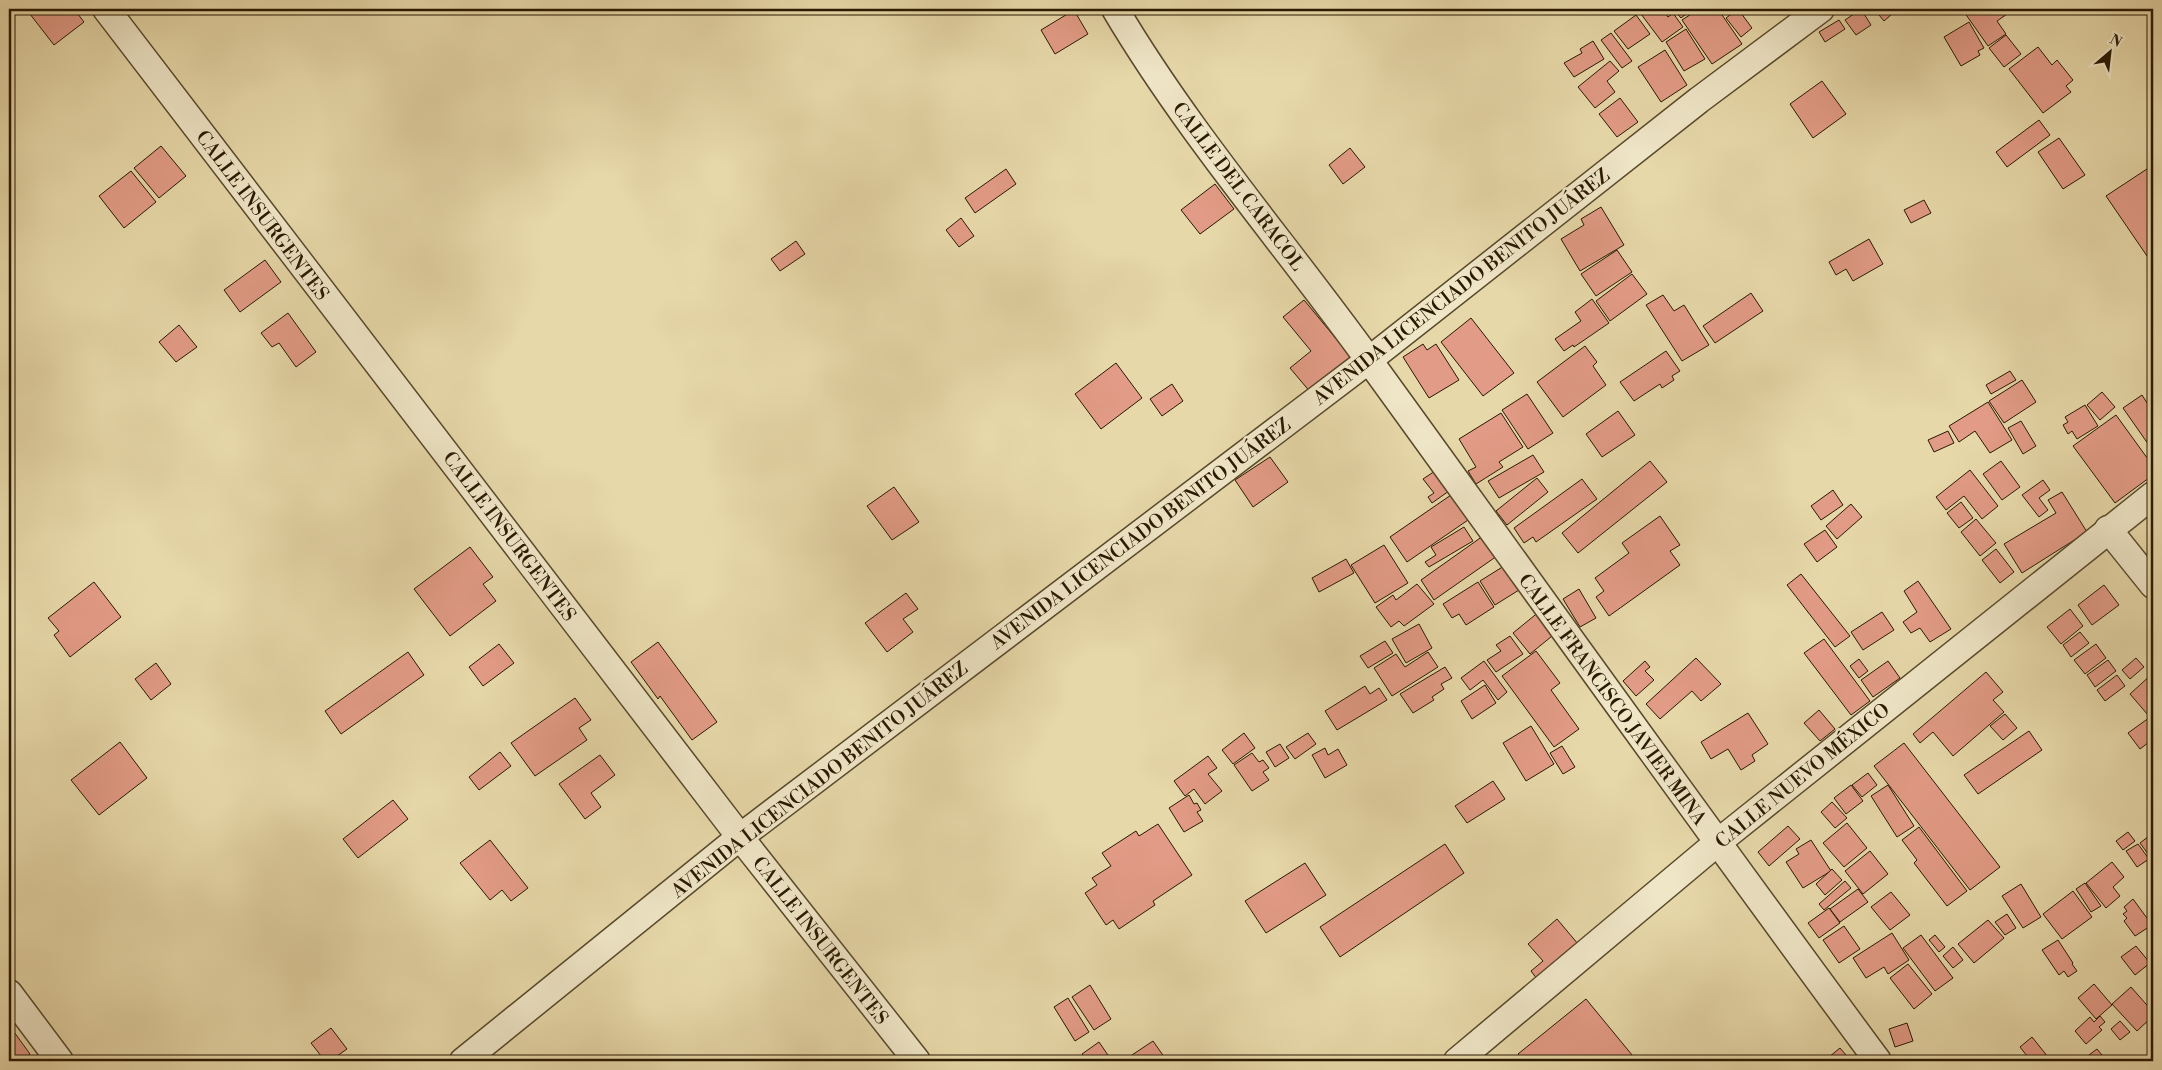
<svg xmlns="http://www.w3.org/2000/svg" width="2162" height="1070" viewBox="0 0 2162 1070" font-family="'Libre Bodoni',serif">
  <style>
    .building { fill: #e29b86; stroke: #291901 }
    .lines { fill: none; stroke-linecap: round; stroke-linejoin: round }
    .street-casing { stroke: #58492b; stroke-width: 29 }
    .street { stroke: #efe6c7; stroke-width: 26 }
    .labels { text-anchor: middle; stroke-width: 5; stroke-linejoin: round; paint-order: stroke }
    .street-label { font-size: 19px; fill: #291901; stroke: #efe6c7 }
  </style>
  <rect width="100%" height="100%" fill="#e7d8a9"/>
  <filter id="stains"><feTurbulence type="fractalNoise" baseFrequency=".004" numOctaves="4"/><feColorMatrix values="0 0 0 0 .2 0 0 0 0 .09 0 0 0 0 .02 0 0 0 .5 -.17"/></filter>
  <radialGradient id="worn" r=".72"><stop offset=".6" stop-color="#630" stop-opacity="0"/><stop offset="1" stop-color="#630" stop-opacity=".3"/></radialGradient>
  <g class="building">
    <polygon points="26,9 74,9 84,22 54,45"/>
    <polygon points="1640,9 1662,9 1668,17 1673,13 1683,27 1662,42 1638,10"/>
    <polygon points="1664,9 1693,9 1681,18 1674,10 1669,14"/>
    <polygon points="1699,9 1718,9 1742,44 1712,64 1682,20"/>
    <polygon points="1738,9 1752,28 1741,37 1726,18"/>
    <polygon points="1861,9 1871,25 1856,35 1845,20"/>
    <polygon points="1874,9 1898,9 1884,21"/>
    <polygon points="1962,9 2008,9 2010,12 1997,21 2006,34 1988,46"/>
    <polygon points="1074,10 1088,34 1055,54 1041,30"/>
    <polygon points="1636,15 1650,34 1628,49 1614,31"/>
    <polygon points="1839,20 1845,29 1825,42 1819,32"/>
    <polygon points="1969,22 1984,48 1978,51 1980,55 1961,66 1944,37"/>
    <polygon points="1686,29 1705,59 1684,71 1666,42"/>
    <polygon points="1611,33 1632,61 1622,68 1601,40"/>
    <polygon points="2006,35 2021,54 2004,67 1989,48"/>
    <polygon points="1593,41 1604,59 1574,77 1564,63 1582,53 1580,49"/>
    <polygon points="2038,47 2052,65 2057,60 2073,80 2066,86 2071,92 2043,113 2009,69"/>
    <polygon points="1665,50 1687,85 1661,102 1638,67"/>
    <polygon points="1610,61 1619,71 1607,81 1615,92 1595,108 1578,87"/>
    <polygon points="1822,81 1846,114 1813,138 1790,104"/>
    <polygon points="1620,98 1638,122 1617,137 1599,114"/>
    <polygon points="2039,120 2050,135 2007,167 1996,152"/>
    <polygon points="2059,138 2085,175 2063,189 2038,152"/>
    <polygon points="161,146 186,176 159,198 134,168"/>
    <polygon points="1350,148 1365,167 1343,184 1329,165"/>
    <polygon points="2153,165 2153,252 2147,256 2106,196"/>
    <polygon points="1006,169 1016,184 975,213 965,198"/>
    <polygon points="131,171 156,202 124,228 99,196"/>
    <polygon points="1215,184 1234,209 1200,234 1181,210"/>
    <polygon points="1924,200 1931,213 1911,223 1904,210"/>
    <polygon points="1601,207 1624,245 1580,271 1561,239 1584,225 1581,219"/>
    <polygon points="961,218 974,236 959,247 946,230"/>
    <polygon points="1869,239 1883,264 1853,281 1846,269 1836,275 1829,262"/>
    <polygon points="796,241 805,254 780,271 771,259"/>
    <polygon points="1617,250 1632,272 1596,296 1581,274"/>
    <polygon points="265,260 281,282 240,312 224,290"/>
    <polygon points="1632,274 1647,294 1610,321 1596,301"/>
    <polygon points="1751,293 1763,311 1715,343 1703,326"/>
    <polygon points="1663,295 1674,311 1684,305 1709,345 1682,361 1646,305"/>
    <polygon points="1592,299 1609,323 1574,347 1573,345 1564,351 1555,339 1581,321 1575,312"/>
    <polygon points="1304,300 1352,358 1311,393 1290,368 1311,351 1283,317"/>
    <polygon points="288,313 316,352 296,367 279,343 272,347 261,333"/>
    <polygon points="1471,318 1514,373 1483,396 1441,342"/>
    <polygon points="179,325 197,347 176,362 159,342"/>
    <polygon points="1423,344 1427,350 1436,344 1459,380 1429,398 1403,357"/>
    <polygon points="1585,346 1597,362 1593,366 1606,385 1563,417 1537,382"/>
    <polygon points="1666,351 1680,371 1672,376 1674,380 1662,388 1660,384 1634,401 1620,382"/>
    <polygon points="1116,363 1142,398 1101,429 1075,394"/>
    <polygon points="2010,371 2016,380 1991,394 1986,385"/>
    <polygon points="2022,380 2036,402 2004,423 1989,401"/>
    <polygon points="1172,384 1183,401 1162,416 1150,399"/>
    <polygon points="2102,392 2115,407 2100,420 2087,405"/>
    <polygon points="1527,394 1553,433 1528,449 1502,410"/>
    <polygon points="2142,395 2153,412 2153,451 2123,408"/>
    <polygon points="1988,402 2012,440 1990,453 1975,431 1959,442 1949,426"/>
    <polygon points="2085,405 2098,426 2077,439 2072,431 2068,434 2063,425 2068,422 2065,417"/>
    <polygon points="1618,411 1635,435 1602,457 1586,434"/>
    <polygon points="1501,413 1523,447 1499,462 1503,467 1476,484 1468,471 1476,467 1459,439"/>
    <polygon points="2116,415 2153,466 2153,475 2115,503 2073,446"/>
    <polygon points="2021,421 2036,446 2023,454 2008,428"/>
    <polygon points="1948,431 1954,443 1934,452 1928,440"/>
    <polygon points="1533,455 1544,472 1499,498 1488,481"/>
    <polygon points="1270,457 1288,482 1253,507 1235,480"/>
    <polygon points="1650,461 1667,482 1578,553 1562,533"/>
    <polygon points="2001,461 2020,487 2002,500 1983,474"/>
    <polygon points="1970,470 1998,506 1982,519 1964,496 1946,510 1936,497"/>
    <polygon points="1435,471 1449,491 1432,503 1428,497 1434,493 1423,479"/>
    <polygon points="1537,478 1548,492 1507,525 1496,511"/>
    <polygon points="1582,479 1597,499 1536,542 1533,537 1524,543 1514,528"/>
    <polygon points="2043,480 2050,490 2039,498 2048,510 2039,517 2022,495"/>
    <polygon points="894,487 919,522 892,540 867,506"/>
    <polygon points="1833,490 1843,505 1821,520 1811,506"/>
    <polygon points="2062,492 2087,532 2022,573 2004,544 2056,513 2048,500"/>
    <polygon points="1451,495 1468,520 1407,562 1390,537"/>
    <polygon points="1961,502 1973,518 1959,528 1947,513"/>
    <polygon points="1851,504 1862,517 1837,539 1826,526"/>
    <polygon points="1660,516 1680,545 1670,551 1680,565 1609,616 1596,597 1604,591 1595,578 1629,553 1622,543"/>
    <polygon points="1976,519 1996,543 1980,556 1961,532"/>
    <polygon points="1464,527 1473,541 1429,567 1425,562 1436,555 1431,547"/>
    <polygon points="1825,530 1837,547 1817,562 1804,544"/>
    <polygon points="1483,536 1497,556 1434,600 1421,580"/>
    <polygon points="1384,545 1408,583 1375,603 1351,565"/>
    <polygon points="470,547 493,577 483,584 496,601 450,636 414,589"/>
    <polygon points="1996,549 2014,572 2000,583 1982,560"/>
    <polygon points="1346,559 1354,573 1319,592 1312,578"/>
    <polygon points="1512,561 1527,585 1495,605 1480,581"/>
    <polygon points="1801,574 1850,636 1835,647 1787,585"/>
    <polygon points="1918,581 1951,629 1930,642 1920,628 1911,633 1903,622 1917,612 1904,591"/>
    <polygon points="94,582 121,617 70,657 54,635 59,631 48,618"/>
    <polygon points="1478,582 1494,607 1466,625 1459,614 1452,618 1443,604"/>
    <polygon points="1417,584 1434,604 1404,626 1399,621 1391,627 1376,607 1393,595 1396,600"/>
    <polygon points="2104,585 2119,605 2092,625 2078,605"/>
    <polygon points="1579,589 1596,618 1580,627 1563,599"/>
    <polygon points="906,593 918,609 903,619 913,632 887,652 865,623"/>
    <polygon points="2070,609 2083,626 2061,644 2047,627"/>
    <polygon points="1540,611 1557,632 1530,654 1513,633"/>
    <polygon points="1882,612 1894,630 1863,650 1851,632"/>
    <polygon points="1419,624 1432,648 1406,663 1392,639"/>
    <polygon points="2080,632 2089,643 2071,657 2063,645"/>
    <polygon points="1510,636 1523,654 1496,672 1487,660 1501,651 1496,645"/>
    <polygon points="1824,639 1870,701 1851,715 1804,653"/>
    <polygon points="1385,641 1393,653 1368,668 1360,656"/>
    <polygon points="658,642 717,722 692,740 660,696 658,699 631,662"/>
    <polygon points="499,644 514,663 483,686 469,667"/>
    <polygon points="2096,644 2106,658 2085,674 2074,660"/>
    <polygon points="1536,651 1560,683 1551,690 1579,729 1554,747 1502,676"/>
    <polygon points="408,652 424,675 341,734 325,711"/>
    <polygon points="1428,652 1438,667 1392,696 1374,668 1396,654 1405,667"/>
    <polygon points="1696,658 1721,684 1701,701 1692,691 1660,719 1646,704"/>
    <polygon points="2136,658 2144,667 2130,679 2122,670"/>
    <polygon points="1859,659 1868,671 1859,678 1850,666"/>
    <polygon points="2108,660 2116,671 2095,687 2087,675"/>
    <polygon points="1484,661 1507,692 1498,700 1483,680 1470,690 1461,678"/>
    <polygon points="1645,661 1650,667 1645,671 1654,680 1636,696 1623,681"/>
    <polygon points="1888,661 1900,678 1873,697 1861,680"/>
    <polygon points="156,663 171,684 151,700 135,679"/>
    <polygon points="1445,667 1452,678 1441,684 1444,689 1432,697 1434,700 1413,713 1400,694"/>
    <polygon points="1986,672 2003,692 1993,700 2004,712 1953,756 1933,732 1920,743 1913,734"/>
    <polygon points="2153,673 2153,710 2148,715 2130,694"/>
    <polygon points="2117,675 2125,686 2105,701 2097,690"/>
    <polygon points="1485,685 1496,703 1472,719 1461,701"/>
    <polygon points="1365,686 1370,694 1379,688 1387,700 1337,730 1325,711"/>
    <polygon points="575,698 591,720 579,728 587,740 535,776 511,743"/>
    <polygon points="1819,710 1835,729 1820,741 1804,723"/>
    <polygon points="1748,713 1768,744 1752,755 1755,761 1741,770 1728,749 1711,759 1701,742"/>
    <polygon points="2005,714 2017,728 2003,740 1990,726"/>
    <polygon points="2153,715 2153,739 2140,749 2128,733"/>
    <polygon points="1531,726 1554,764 1526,781 1503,743"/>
    <polygon points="2029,731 2042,750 1978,794 1964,775"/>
    <polygon points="1244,733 1255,748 1233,764 1222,750"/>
    <polygon points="1308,733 1316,744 1295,759 1286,747"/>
    <polygon points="120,742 147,778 99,815 71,780"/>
    <polygon points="1904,743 2000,867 1970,890 1874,766"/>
    <polygon points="1280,744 1289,758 1275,767 1266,752"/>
    <polygon points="1562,746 1575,767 1563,774 1550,753"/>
    <polygon points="1325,748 1328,755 1338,749 1347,765 1325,778 1312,755"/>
    <polygon points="500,752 511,766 479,790 469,777"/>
    <polygon points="1252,753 1259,762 1263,760 1269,768 1263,772 1269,780 1252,791 1234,765"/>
    <polygon points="600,755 615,775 591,793 601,807 585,819 559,784"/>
    <polygon points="1208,756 1217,768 1208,774 1222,791 1205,804 1194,789 1185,796 1174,781"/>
    <polygon points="1868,773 1877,785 1862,797 1852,785"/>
    <polygon points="1493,781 1505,799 1467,823 1455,806"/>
    <polygon points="1851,785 1863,801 1846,814 1834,798"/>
    <polygon points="1888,785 1914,826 1897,837 1871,796"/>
    <polygon points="1189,795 1194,804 1197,803 1201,810 1197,812 1203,821 1184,832 1169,808"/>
    <polygon points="393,800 408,819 358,858 343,839"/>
    <polygon points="1832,802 1847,818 1835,828 1821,812"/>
    <polygon points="1847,823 1867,848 1844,867 1823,843"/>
    <polygon points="1158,824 1192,875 1153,901 1155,905 1119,929 1113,920 1106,925 1085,893 1097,885 1092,878 1111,866 1102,853 1136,831 1139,836"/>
    <polygon points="1788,826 1800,839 1769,866 1758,852"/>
    <polygon points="1919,827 1967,891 1947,906 1914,863 1917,860 1902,840"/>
    <polygon points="2128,832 2135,841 2123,850 2116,841"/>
    <polygon points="2153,833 2153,857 2151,858 2140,843"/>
    <polygon points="490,840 528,888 511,901 502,890 490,900 460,863"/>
    <polygon points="1811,840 1831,871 1803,888 1786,862 1799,854 1796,849"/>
    <polygon points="1445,844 1464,873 1340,957 1320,927"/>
    <polygon points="2138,844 2149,859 2137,867 2126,851"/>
    <polygon points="1870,851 1888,874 1863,894 1845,871"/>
    <polygon points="2112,862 2124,877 2113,887 2120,896 2106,908 2086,883"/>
    <polygon points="1305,863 1326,895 1266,933 1245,901"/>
    <polygon points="1832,869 1842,880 1825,895 1816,884"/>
    <polygon points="1845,881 1851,888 1824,910 1819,904"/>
    <polygon points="2085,883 2101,906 2091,912 2076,889"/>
    <polygon points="2021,884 2041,917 2023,928 2002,896"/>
    <polygon points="1858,889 1868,902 1840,922 1830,909"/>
    <polygon points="2073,891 2092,917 2062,939 2043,914"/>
    <polygon points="1891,892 1910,915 1890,930 1871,907"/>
    <polygon points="2133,899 2152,925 2135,936 2124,921 2127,918 2123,914 2127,911 2124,907"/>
    <polygon points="1829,908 1840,923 1819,938 1808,923"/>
    <polygon points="2007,914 2016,928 2005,935 1995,922"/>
    <polygon points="1557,919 1578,944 1537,979 1531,971 1543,961 1528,944"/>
    <polygon points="1988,920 2004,938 1974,963 1958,944"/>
    <polygon points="1844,926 1860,949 1839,963 1823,940"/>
    <polygon points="1892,933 1909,960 1888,974 1884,967 1866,978 1853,958"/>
    <polygon points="1921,935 1953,978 1935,991 1903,948"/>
    <polygon points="1935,935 1945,947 1939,952 1929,940"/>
    <polygon points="2058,940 2073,963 2072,964 2077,971 2068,977 2064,971 2059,975 2042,950"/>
    <polygon points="2136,946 2150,963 2135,975 2121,957"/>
    <polygon points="1953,947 1963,960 1953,968 1943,956"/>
    <polygon points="1908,964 1932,994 1914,1009 1890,978"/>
    <polygon points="2094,984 2112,1005 2096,1019 2078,998"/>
    <polygon points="1090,985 1111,1019 1094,1030 1072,997"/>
    <polygon points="2131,987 2153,1012 2153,1016 2137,1031 2112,1004"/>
    <polygon points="1068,998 1089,1032 1075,1041 1054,1007"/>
    <polygon points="1586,999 1637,1061 1524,1061 1518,1054"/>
    <polygon points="2100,1016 2105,1022 2099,1027 2102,1030 2086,1044 2075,1031 2090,1017 2094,1022"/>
    <polygon points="2120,1021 2130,1032 2120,1040 2111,1029"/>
    <polygon points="1907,1023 1913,1041 1895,1047 1889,1029"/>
    <polygon points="9,1025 30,1054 20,1061 9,1061"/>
    <polygon points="331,1028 347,1049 330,1061 325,1061 311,1043"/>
    <polygon points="2032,1037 2048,1057 2042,1061 2031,1061 2020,1047"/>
    <polygon points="1153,1041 1167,1061 1123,1061"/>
    <polygon points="1099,1042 1112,1061 1087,1061 1082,1054"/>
    <polygon points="1840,1048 1851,1061 1824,1061"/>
    <polygon points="2097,1049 2107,1061 2081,1061"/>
  </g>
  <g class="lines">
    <g class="street-casing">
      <g id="street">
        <polyline points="106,9 740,837 917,1061"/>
        <path d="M1115,9C1189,134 1286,245 1371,363C1540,596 1707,830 1878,1061"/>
        <polyline points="2108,529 2153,585"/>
        <polyline points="9,993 60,1061"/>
        <polyline points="463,1061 740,837 1369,360 1699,100 1821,9"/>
        <polyline points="1457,1061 1717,843 2153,495"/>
      </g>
    </g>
    <use href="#street" class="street"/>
  </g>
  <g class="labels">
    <g class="street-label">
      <text transform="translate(1239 186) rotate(53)" y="7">CALLE DEL CARACOL</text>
      <text transform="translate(263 215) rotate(53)" y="7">CALLE INSURGENTES</text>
      <text transform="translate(1461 286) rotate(-38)" y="7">AVENIDA LICENCIADO BENITO JUÁREZ</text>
      <text transform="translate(1140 533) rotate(-37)" y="7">AVENIDA LICENCIADO BENITO JUÁREZ</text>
      <text transform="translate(510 536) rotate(53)" y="7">CALLE INSURGENTES</text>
      <text transform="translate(1613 699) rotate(54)" y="7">CALLE FRANCISCO JAVIER MINA</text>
      <text transform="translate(1802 775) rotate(-39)" y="7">CALLE NUEVO MÉXICO</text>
      <text transform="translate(819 779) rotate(-38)" y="7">AVENIDA LICENCIADO BENITO JUÁREZ</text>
      <text transform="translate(821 940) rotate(52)" y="7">CALLE INSURGENTES</text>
    </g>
  </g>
  <rect width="2162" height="1070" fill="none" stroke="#e7d8a9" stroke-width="30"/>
  <rect x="10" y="10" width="2142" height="1050" fill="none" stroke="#291901" stroke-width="2.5"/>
  <rect x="15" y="15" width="2132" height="1040" fill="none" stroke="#291901"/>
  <g transform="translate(2110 52) rotate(28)" stroke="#efe6c7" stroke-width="4" paint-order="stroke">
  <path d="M0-4L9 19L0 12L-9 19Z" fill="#291901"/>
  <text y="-8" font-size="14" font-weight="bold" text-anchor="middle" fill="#291901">N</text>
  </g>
  <rect width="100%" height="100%" filter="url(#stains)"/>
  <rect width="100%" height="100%" fill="url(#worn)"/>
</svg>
